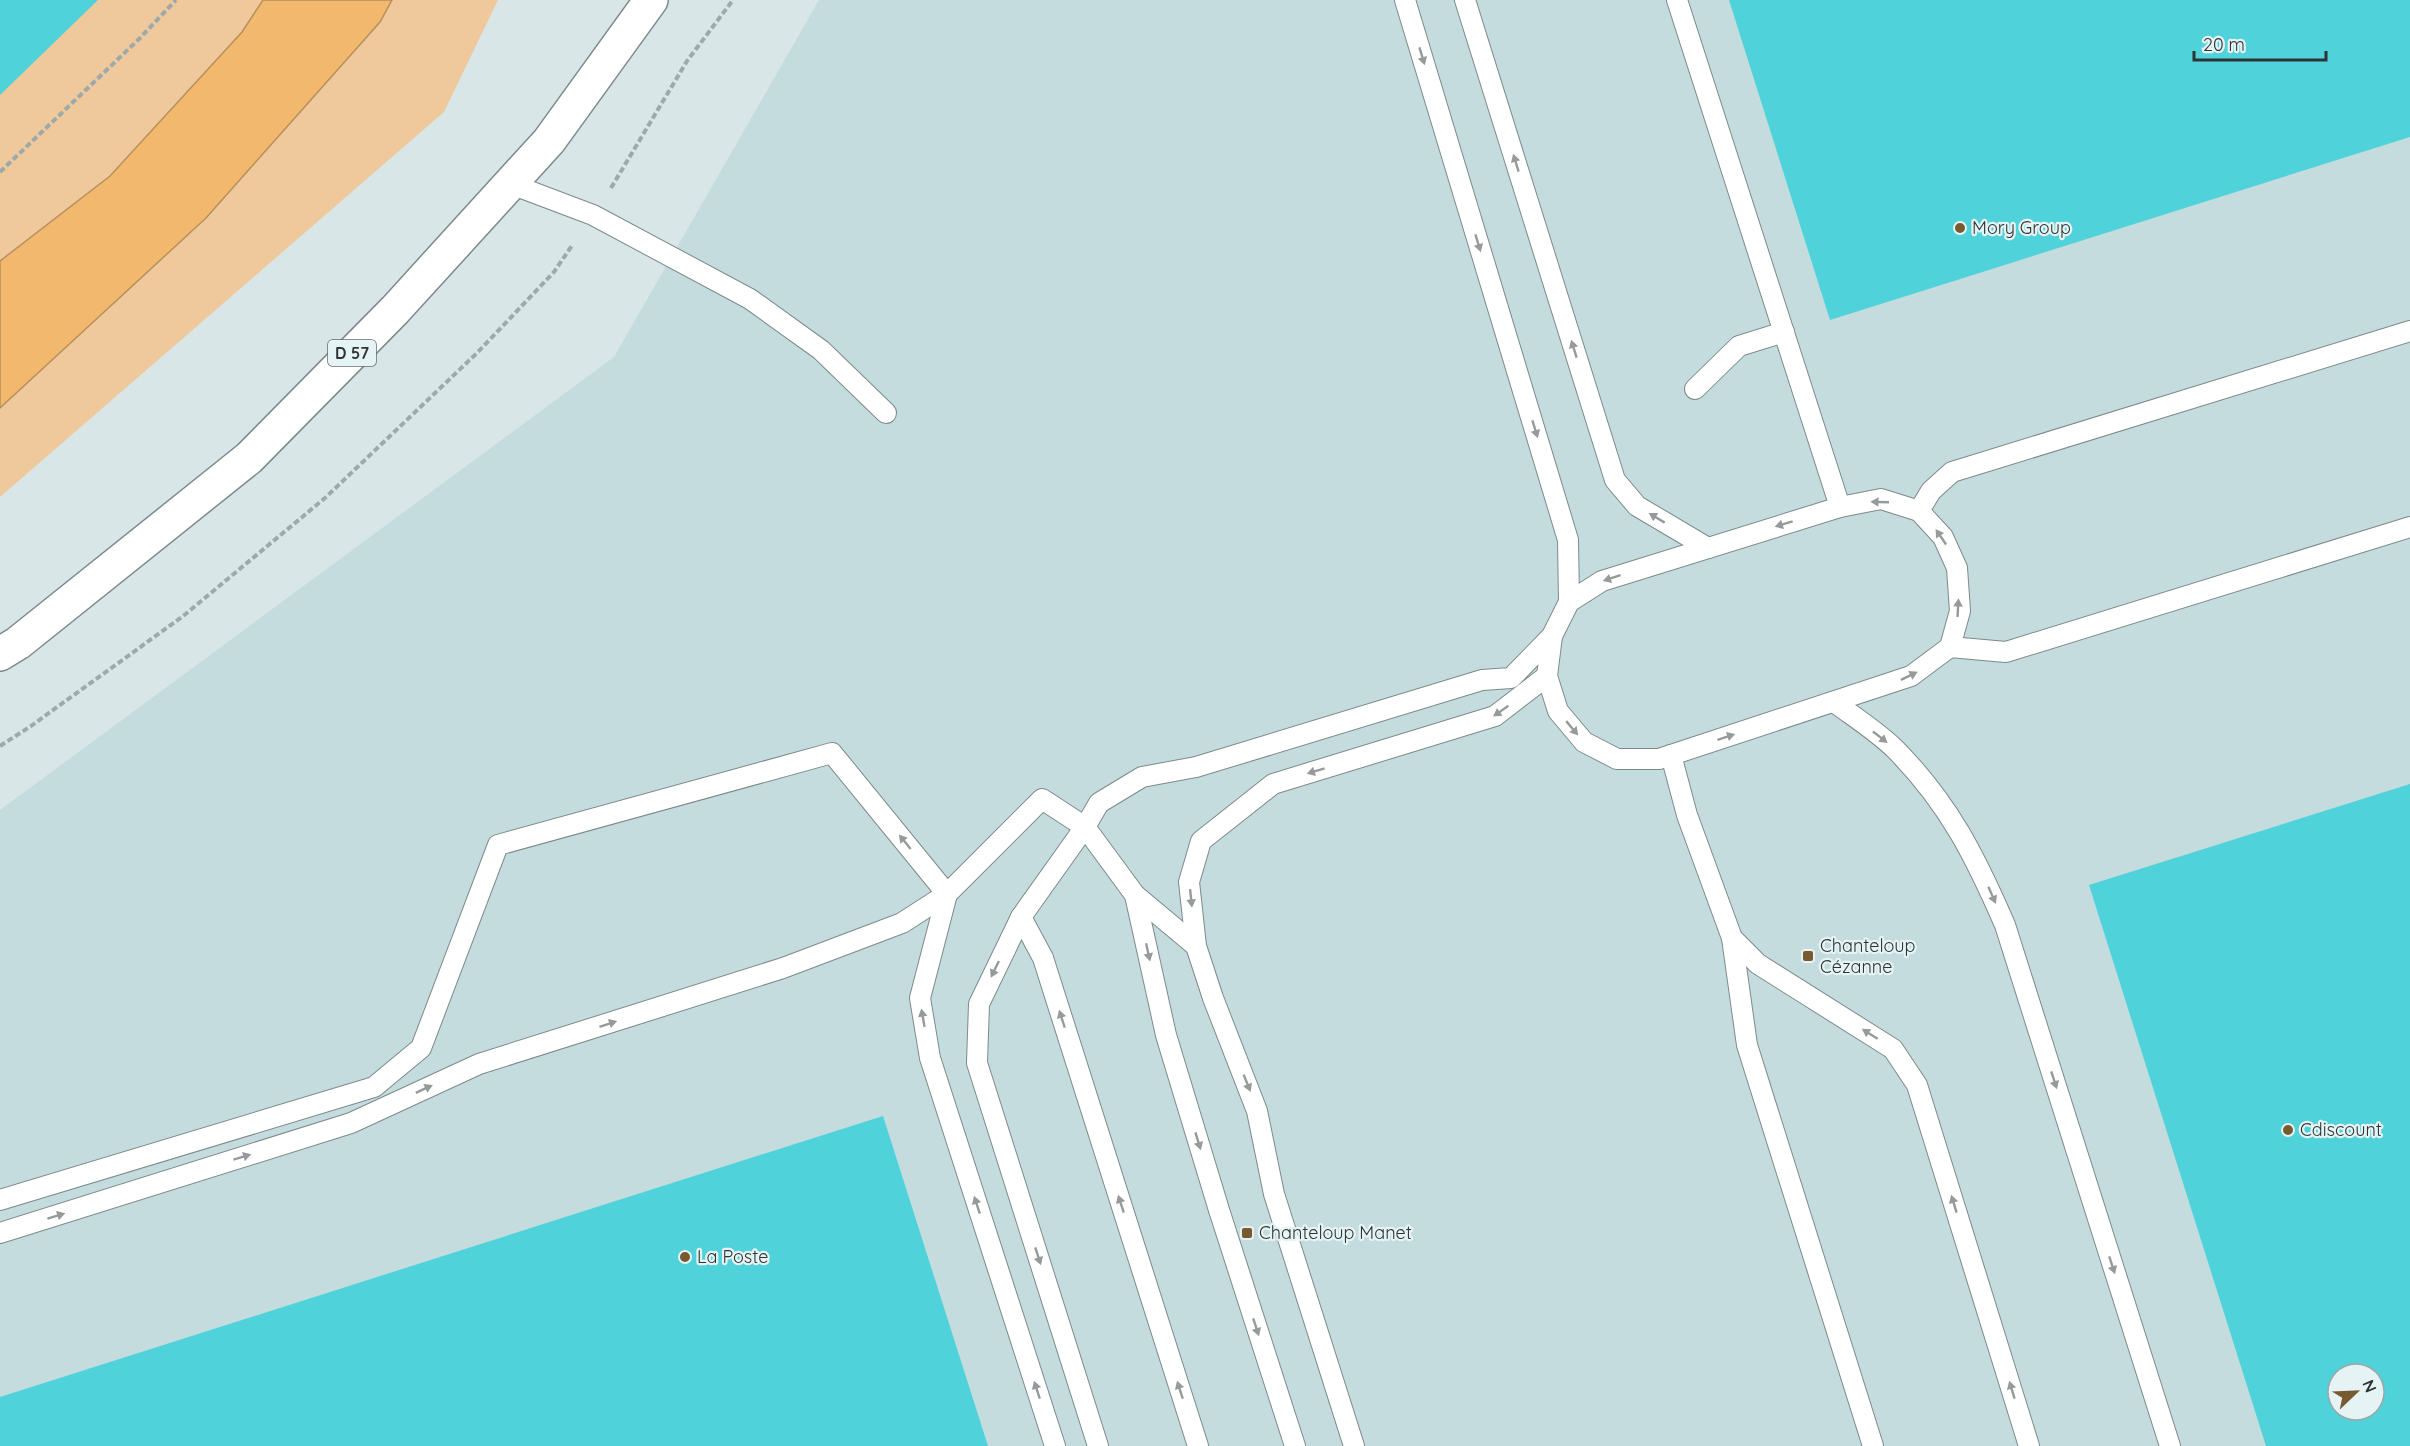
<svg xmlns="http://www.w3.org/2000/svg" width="2410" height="1446" viewBox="0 0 2410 1446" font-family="Quicksand,sans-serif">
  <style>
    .built { fill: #c4dcdd; fill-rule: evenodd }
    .green { fill: #efc99b }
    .water { fill: #f2b86e; stroke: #b7905d; stroke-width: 1.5 }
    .building { fill: #4fd2da; fill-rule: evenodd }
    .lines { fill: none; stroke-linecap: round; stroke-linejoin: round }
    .lane-casing { stroke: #7d8a8b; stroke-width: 22 }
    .primary-casing { stroke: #7d8a8b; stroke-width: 36 }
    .path { stroke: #9ea9aa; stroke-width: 4; stroke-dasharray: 6 3; stroke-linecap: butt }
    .lane { stroke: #fff; stroke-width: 20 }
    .primary { stroke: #fff; stroke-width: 33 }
    .oneway { fill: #969a9a }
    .poi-dot { fill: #79592f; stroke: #e5f3f4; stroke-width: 2 }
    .labels { text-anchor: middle; stroke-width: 4.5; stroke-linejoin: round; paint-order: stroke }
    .shield { fill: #e5f3f4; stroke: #656d6e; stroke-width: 1.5 }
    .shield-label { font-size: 16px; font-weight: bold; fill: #2e3434 }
    .poi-label { font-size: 18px; fill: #2e3434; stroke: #e5f3f4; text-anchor: start }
  </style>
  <rect width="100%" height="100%" fill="#d8e6e7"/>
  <path class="built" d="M819,0H2410V1446H0V810L614,357ZM2338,1374H2374V1410H2338Z"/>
  <polygon class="green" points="0,0 498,0 444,112 0,497"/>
  <polygon class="water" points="263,0 392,0 380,22 206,218 0,408 0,261 110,176 242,32"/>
  <g class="building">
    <polygon points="0,0 98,0 0,95"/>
    <polygon points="1729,0 2410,0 2410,137 1830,320"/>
    <path d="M2410,784V1446H2266L2089,885ZM2338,1374H2374V1410H2338Z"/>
    <polygon points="883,1116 988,1446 0,1446 0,1397"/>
  </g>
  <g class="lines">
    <g class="lane-casing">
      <g id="lane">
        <polyline points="1405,0 1568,540 1569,602 1552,636 1547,676 1558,711 1584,742 1617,759 1659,759 1911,676 1950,647 1960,611 1957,568 1943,537 1919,511 1881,499 1840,507 1602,581 1569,602"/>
        <polyline points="1465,0 1615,480 1637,506 1708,548"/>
        <polyline points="1677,0 1840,507"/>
        <polyline points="511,184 593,215 750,299 821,350 886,413"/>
        <polyline points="1695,389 1739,346 1784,332"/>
        <polyline points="1919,511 1931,491 1952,472 2410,331"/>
        <polyline points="1950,647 2006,652 2410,527"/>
        <path d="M1834,702C1854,717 1878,732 1896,750C1949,804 1975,856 2005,925L2170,1446"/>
        <polyline points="1671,755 1687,815 1732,938 1747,1045 1873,1446"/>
        <polyline points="1135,895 1166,1035 1219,1210 1295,1446"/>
        <polyline points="1021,917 1043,958 1198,1446"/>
        <polyline points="1732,938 1758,964 1893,1049 1917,1085 2029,1446"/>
        <polyline points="0,1200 374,1087 421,1048 498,845 832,753 947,894 920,998 930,1058 1055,1446"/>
        <polyline points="0,1233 351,1123 479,1064 783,968 902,923 947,894 1042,799 1085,827 1135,895 1196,946"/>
        <polyline points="1098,1446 977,1063 979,1004 1021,917 1085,827 1099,803 1142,777 1196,767 1482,680 1511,678 1552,636"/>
        <polyline points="1354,1446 1274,1194 1257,1111 1213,998 1196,946 1189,882 1201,841 1273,784 1495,716 1547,676"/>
      </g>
    </g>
    <g class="primary-casing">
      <polyline id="primary" points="0,654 18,643 249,458 395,310 549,141 651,0"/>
    </g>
    <g class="path">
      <polyline points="0,172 138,40 176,0"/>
      <polyline points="611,188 687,61 733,0"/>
      <polyline points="0,746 31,726 182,617 325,498 477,353 554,272 573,244"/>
    </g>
    <use href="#lane" class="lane"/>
    <use href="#primary" class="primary"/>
  </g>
  <defs><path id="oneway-solid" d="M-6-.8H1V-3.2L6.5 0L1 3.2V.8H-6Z" transform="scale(1.5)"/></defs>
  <g class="oneway">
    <use href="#oneway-solid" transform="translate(1422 56) rotate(73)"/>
    <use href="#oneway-solid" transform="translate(1516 163) rotate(-107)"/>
    <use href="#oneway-solid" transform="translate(1478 243) rotate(73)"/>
    <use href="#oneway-solid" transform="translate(1574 349) rotate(-107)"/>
    <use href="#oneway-solid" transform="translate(1535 429) rotate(73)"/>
    <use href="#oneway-solid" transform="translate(1880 502) rotate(-178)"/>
    <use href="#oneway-solid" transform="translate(1657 518) rotate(-149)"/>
    <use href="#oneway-solid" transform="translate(1784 524) rotate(163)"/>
    <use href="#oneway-solid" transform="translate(1941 537) rotate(-124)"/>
    <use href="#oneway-solid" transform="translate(1612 578) rotate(162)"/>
    <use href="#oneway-solid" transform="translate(1958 608) rotate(-87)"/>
    <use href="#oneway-solid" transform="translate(1909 676) rotate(-26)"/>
    <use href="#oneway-solid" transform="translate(1501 711) rotate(145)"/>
    <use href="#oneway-solid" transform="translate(1572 728) rotate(50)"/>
    <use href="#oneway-solid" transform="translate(1726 737) rotate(-18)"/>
    <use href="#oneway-solid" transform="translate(1880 737) rotate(38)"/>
    <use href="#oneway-solid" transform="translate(1316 771) rotate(163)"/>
    <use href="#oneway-solid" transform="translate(905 842) rotate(-129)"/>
    <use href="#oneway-solid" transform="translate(1992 895) rotate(66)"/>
    <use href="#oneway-solid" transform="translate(1191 898) rotate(84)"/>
    <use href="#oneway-solid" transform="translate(1148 952) rotate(78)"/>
    <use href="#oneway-solid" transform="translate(995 969) rotate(116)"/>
    <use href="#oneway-solid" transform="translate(923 1018) rotate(-100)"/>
    <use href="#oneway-solid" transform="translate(1062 1019) rotate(-108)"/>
    <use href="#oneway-solid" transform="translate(608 1024) rotate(-18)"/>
    <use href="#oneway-solid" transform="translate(1870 1034) rotate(-148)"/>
    <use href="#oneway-solid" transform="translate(2054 1080) rotate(72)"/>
    <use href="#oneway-solid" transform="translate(1247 1083) rotate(68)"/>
    <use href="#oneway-solid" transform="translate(424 1089) rotate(-25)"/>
    <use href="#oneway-solid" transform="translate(1198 1141) rotate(73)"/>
    <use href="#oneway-solid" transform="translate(242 1157) rotate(-17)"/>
    <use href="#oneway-solid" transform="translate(1121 1204) rotate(-108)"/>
    <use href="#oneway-solid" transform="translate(1954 1204) rotate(-107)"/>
    <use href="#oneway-solid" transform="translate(977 1205) rotate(-108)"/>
    <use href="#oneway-solid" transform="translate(56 1216) rotate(-17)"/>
    <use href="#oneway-solid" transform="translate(1038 1256) rotate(72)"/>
    <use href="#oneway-solid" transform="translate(2112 1265) rotate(72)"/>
    <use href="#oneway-solid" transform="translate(1256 1327) rotate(72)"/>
    <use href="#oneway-solid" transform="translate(1037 1390) rotate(-108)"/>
    <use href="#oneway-solid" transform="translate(1180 1390) rotate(-108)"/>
    <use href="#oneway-solid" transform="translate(2012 1390) rotate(-107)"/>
  </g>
  <g class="poi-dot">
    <circle cx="1960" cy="228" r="6"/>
    <rect x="1802" y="950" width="12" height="12" rx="3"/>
    <circle cx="2288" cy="1130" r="6"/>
    <rect x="1241" y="1227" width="12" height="12" rx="3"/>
    <circle cx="685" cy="1257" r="6"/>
  </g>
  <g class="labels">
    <rect class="shield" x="328" y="340" width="48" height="26" rx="4.5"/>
    <g class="shield-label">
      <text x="352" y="359">D 57</text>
    </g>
    <g class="poi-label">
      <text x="1972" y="234">Mory Group</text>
      <text x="1820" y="952">Chanteloup<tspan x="1820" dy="21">Cézanne</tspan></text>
      <text x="2300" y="1136">Cdiscount</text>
      <text x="1259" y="1239">Chanteloup Manet</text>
      <text x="697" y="1263">La Poste</text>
    </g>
  </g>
  <g transform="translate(2356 1392) rotate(67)"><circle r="28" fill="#e5f3f4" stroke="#9ca7a7" stroke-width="1.5"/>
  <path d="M0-4.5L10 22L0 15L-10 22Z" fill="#79592f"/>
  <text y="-9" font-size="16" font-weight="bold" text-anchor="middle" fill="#2e3434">N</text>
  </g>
  <path d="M2194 51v9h132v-9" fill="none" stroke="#2e3434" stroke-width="3"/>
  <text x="2203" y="51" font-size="18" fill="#2e3434" stroke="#e5f3f4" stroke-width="4.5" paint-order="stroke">20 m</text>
</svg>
